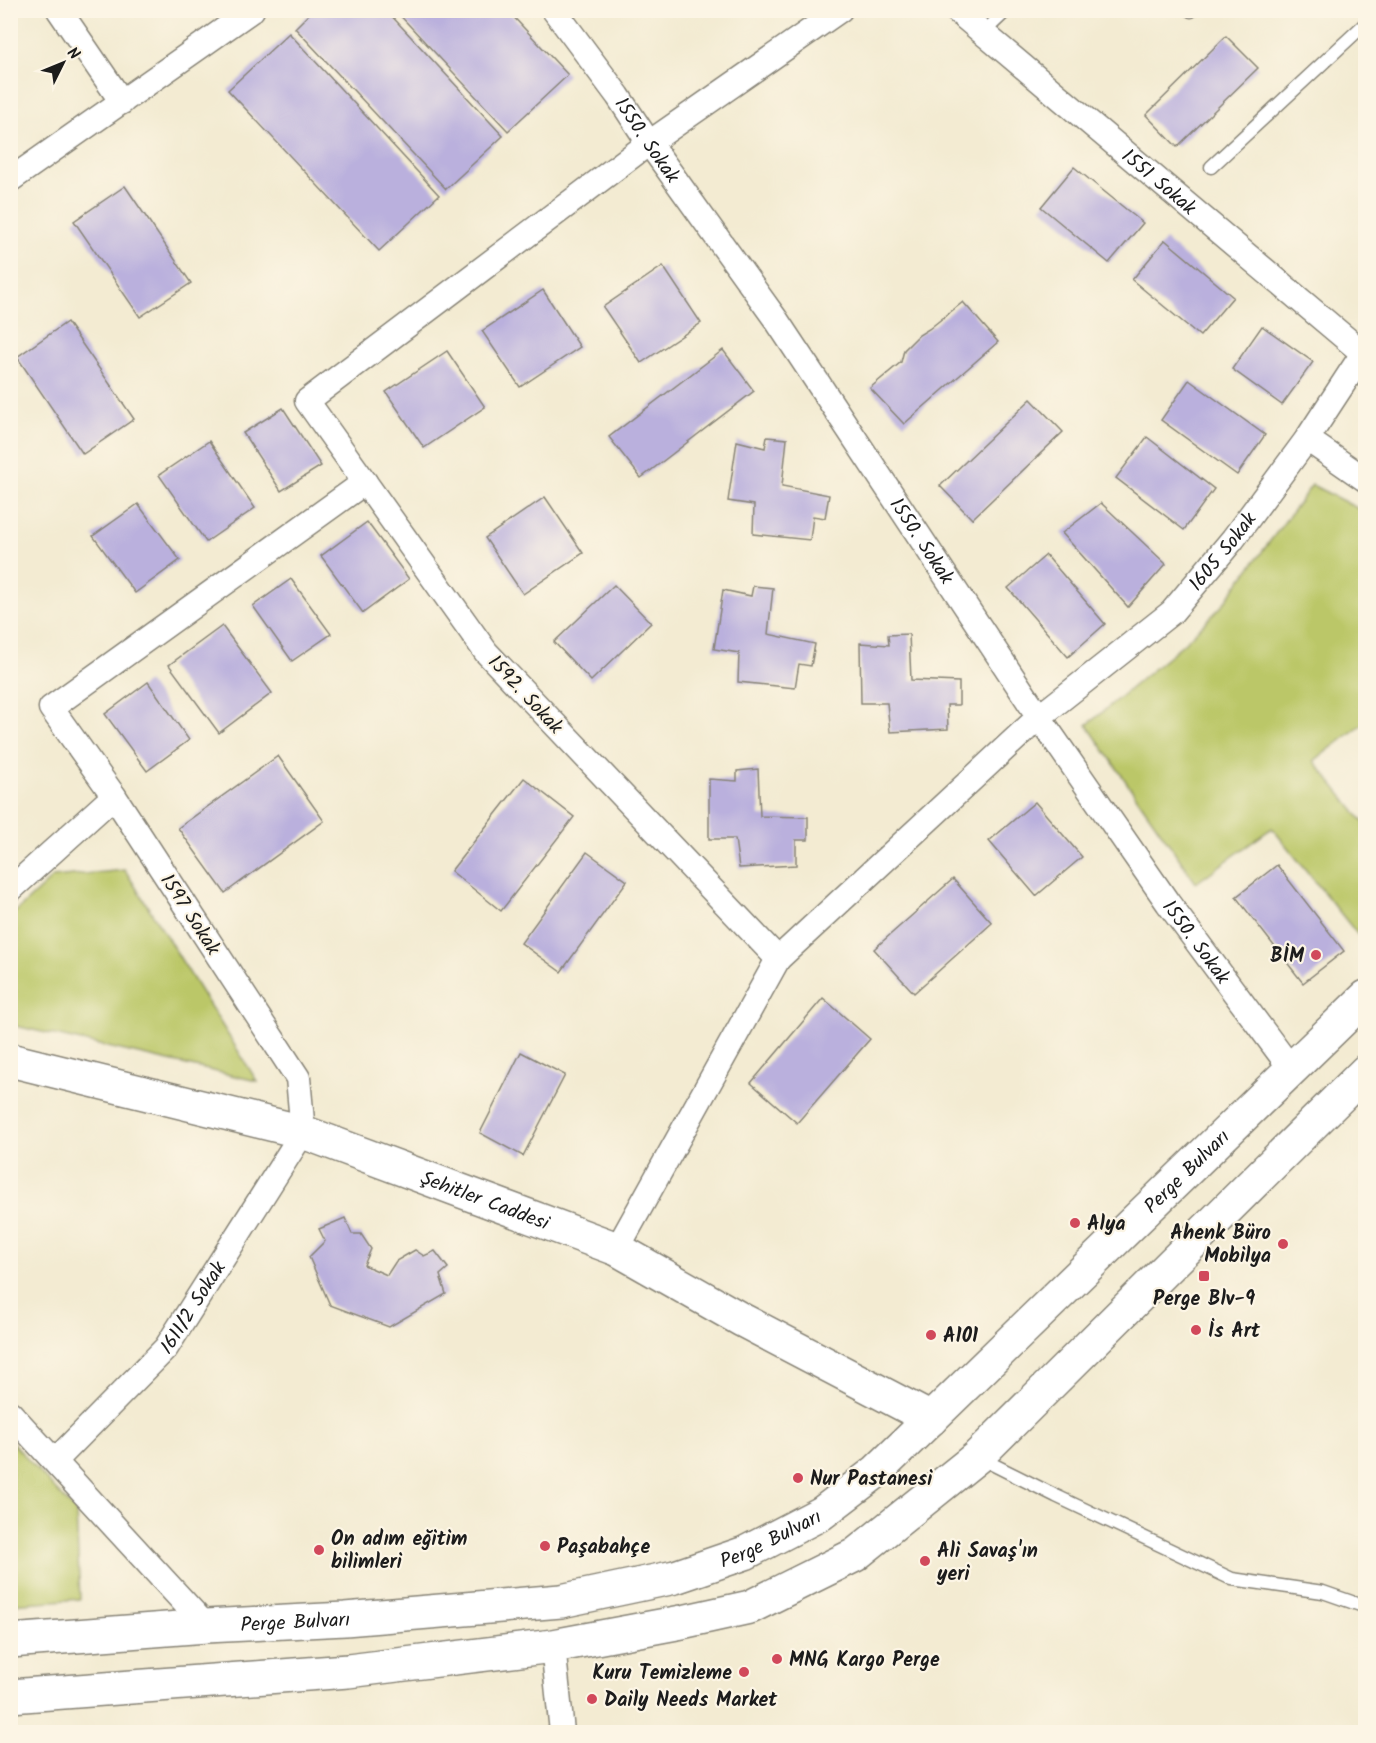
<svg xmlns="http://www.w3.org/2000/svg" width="1376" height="1743" viewBox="0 0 1376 1743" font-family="Kalam,sans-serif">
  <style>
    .green { fill: #bbc768; stroke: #6c7242; stroke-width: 1.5 }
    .building { fill: #bab0dd }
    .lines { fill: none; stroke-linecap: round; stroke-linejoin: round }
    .lane-casing { stroke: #888477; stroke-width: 15 }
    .street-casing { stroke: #888477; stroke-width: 27 }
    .secondary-casing { stroke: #888477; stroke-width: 36 }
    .primary-casing { stroke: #888477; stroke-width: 36 }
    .lane { stroke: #fff; stroke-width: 12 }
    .street { stroke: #fff; stroke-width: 24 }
    .secondary { stroke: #fff; stroke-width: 33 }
    .primary { stroke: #fff; stroke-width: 33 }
    .poi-dot { fill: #d1495b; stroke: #fcf5e5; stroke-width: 2 }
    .labels { text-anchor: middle; stroke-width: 4.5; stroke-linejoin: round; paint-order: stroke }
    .street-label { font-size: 20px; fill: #1c1c1c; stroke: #fcf5e5 }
    .poi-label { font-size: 20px; font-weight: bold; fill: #1c1c1c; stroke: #fcf5e5; text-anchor: start }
  </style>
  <rect width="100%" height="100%" fill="#fcf5e5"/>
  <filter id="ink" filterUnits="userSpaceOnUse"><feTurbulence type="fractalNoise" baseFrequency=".0167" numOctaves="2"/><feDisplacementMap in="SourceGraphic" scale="12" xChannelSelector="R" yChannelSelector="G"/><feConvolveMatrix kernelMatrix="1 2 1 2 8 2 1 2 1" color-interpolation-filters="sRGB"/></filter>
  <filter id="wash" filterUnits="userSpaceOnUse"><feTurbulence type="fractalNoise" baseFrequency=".008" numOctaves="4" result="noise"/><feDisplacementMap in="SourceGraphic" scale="24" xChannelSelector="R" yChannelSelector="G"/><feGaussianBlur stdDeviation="1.35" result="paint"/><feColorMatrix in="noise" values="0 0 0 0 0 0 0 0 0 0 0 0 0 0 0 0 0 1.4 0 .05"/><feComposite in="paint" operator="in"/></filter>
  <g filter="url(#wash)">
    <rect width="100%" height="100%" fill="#f3ebd2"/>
    <g class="green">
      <polygon points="1312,485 1365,512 1365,722 1314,761 1365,824 1365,929 1358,935 1272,828 1196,883 1087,725 1183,644 1220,608"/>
      <polygon points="125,870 257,1081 11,1025 11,916 53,877"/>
      <polygon points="11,1441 76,1512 80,1599 11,1604"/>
    </g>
    <g id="blocks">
      <g class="building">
        <polygon points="313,10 386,10 503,136 446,189 295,28"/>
        <polygon points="395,10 507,10 568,75 508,131"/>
        <polygon points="289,33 439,195 379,251 228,90"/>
        <polygon points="1226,36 1258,68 1177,147 1146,115"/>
        <polygon points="1074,167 1143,223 1109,263 1041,207"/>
        <polygon points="125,186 191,283 140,317 74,221"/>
        <polygon points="1165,240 1233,297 1200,336 1132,280"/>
        <polygon points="663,266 701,323 641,363 603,307"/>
        <polygon points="543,290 580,347 520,387 482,331"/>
        <polygon points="963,302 998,342 904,424 870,388 901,362 904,350 919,335 929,329"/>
        <polygon points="67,322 134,419 83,454 17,357"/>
        <polygon points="1262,326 1313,362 1282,405 1232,369"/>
        <polygon points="723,350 754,391 641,478 609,437"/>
        <polygon points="447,351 485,407 424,448 386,392"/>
        <polygon points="1189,380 1265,435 1237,475 1161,420"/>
        <polygon points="1031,399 1063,432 972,519 940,486"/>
        <polygon points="283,408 321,466 281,491 243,433"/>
        <polygon points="767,437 787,439 782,486 829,495 825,518 813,516 810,540 753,534 754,505 728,501 737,441 765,448"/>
        <polygon points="1147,437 1214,489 1184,530 1116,478"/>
        <polygon points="209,441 255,508 206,542 159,475"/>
        <polygon points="545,497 583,553 523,594 485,538"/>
        <polygon points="1101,503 1166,564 1128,607 1062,533"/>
        <polygon points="138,504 180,560 135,593 93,536"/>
        <polygon points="367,522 409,579 363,613 321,556"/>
        <polygon points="1046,555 1105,624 1068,657 1008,588"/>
        <polygon points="291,579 331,634 292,661 253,606"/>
        <polygon points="614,585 651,623 591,681 554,642"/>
        <polygon points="753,586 773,588 768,634 815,644 811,666 799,664 795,688 738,682 739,653 714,649 723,590 751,596"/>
        <polygon points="222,626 272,693 219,733 169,665"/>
        <polygon points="909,634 911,680 959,682 959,705 947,705 948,729 890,732 887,703 861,703 860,643 889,645 888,635"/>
        <polygon points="148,682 189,740 147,771 105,714"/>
        <polygon points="278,756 324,821 225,893 178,828"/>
        <polygon points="758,769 760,816 808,817 808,840 796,840 796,865 739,868 735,839 709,839 709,779 737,781 737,771"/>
        <polygon points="524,778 574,817 501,911 451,871"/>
        <polygon points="1035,802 1082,857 1036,896 989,841"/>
        <polygon points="587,852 627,881 561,972 521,943"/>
        <polygon points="1277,865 1344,951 1303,983 1236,897"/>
        <polygon points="953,879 992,923 914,993 874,949"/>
        <polygon points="823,998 870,1039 797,1123 751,1083"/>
        <polygon points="521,1052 565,1075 523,1156 480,1133"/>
        <polygon points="345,1218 352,1234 361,1234 371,1249 364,1265 387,1275 396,1261 415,1250 424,1256 435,1251 448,1268 440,1275 446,1294 389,1327 330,1305 309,1257 325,1241 319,1229"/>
      </g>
    </g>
  </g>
  <g filter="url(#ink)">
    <use href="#blocks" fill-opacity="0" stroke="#888477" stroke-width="1.5"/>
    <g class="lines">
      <g class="lane-casing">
        <g id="lane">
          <polyline points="1191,10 1191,11"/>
          <polyline points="983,33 1007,10"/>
          <polyline points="1211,167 1366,23"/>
          <polyline points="978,1457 1056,1496 1232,1579 1323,1592 1366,1607"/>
        </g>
      </g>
      <g class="street-casing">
        <g id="street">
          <polyline points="59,10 122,102"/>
          <path id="s1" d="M554,10L618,96L649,143L777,321L1039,717L1168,903L1292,1070"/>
          <path id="s2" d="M956,10L1363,353"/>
          <polyline points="10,180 252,10"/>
          <polyline points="1307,439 1366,480"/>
          <polyline points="10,890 114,796"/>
          <polyline points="778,959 486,652 307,401 649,143 840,10"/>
          <path id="s3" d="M617,1249L778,959L1039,717L1172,612L1233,539L1307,439L1366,349"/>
          <polyline points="10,1413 206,1626"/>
          <path id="s4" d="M55,1461L166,1348L303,1132L298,1078L114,796L51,708L365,482"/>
          <polyline points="553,1646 562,1732"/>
        </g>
      </g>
      <g class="secondary-casing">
        <g id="secondary">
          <path id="s5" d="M10,1060L303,1132L617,1249L742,1320L931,1419"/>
        </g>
      </g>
      <g class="primary-casing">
        <g id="primary">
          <path id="s6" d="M10,1641L206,1626L345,1619L561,1601L675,1577L745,1553L822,1513L877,1471L1366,997"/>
          <polyline points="10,1696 348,1671 553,1646 682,1622 750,1607 855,1555 977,1457 1366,1071"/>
        </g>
      </g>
      <use href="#lane" class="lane"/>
      <use href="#street" class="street"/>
      <use href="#secondary" class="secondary"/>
      <use href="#primary" class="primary"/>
    </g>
  </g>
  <g class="poi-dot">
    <circle cx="1316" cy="955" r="6"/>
    <circle cx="1075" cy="1223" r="6"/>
    <circle cx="1283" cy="1244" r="6"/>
    <rect x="1198" y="1270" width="12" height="12" rx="3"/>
    <circle cx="1196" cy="1330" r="6"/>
    <circle cx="931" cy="1335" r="6"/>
    <circle cx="798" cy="1478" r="6"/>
    <circle cx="545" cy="1546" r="6"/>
    <circle cx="319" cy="1550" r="6"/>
    <circle cx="925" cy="1561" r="6"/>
    <circle cx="777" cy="1659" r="6"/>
    <circle cx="744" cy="1672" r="6"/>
    <circle cx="592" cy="1699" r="6"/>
  </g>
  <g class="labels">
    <g class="street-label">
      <text dy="7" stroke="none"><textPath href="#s1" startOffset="160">1550. Sokak</textPath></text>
      <text dy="7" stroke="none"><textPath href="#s2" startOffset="266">1551 Sokak</textPath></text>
      <text dy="7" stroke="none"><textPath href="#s1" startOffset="646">1550. Sokak</textPath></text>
      <text dy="7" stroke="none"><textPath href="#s3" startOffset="936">1605 Sokak</textPath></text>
      <text transform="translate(526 694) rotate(47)" y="7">1592. Sokak</text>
      <text transform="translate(191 914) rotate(57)" y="7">1597 Sokak</text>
      <text dy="7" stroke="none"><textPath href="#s1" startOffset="1132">1550. Sokak</textPath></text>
      <text dy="7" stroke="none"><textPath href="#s6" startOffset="1330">Perge Bulvarı</textPath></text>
      <text dy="7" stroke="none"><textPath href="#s5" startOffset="496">Şehitler Caddesi</textPath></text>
      <text dy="7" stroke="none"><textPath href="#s4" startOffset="207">1611/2 Sokak</textPath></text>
      <text dy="7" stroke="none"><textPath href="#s6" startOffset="772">Perge Bulvarı</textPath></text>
      <text dy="7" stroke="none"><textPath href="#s6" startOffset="286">Perge Bulvarı</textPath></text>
    </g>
    <g class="poi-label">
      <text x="1304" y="962" text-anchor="end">BİM</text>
      <text x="1087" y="1230">Alya</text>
      <text x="1271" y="1239" text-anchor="end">Ahenk Büro<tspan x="1271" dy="23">Mobilya</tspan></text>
      <text x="1204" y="1305" text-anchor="middle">Perge Blv-9</text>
      <text x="1208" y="1337">İs Art</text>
      <text x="943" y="1342">A101</text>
      <text x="810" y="1485">Nur Pastanesi</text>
      <text x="331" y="1545">On adım eğitim<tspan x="331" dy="23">bilimleri</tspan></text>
      <text x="557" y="1553">Paşabahçe</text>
      <text x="937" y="1557">Ali Savaş'ın<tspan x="937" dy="23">yeri</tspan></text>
      <text x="789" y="1666">MNG Kargo Perge</text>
      <text x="732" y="1679" text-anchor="end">Kuru Temizleme</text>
      <text x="604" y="1706">Daily Needs Market</text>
    </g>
  </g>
  <rect width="1376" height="1743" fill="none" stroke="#fcf5e5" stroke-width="36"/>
  <g transform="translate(63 63) rotate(47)" stroke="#fcf5e5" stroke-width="4.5" paint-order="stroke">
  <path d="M0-4.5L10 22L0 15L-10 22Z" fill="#1c1c1c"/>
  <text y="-9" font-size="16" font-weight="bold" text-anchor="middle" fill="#1c1c1c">N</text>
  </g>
</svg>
